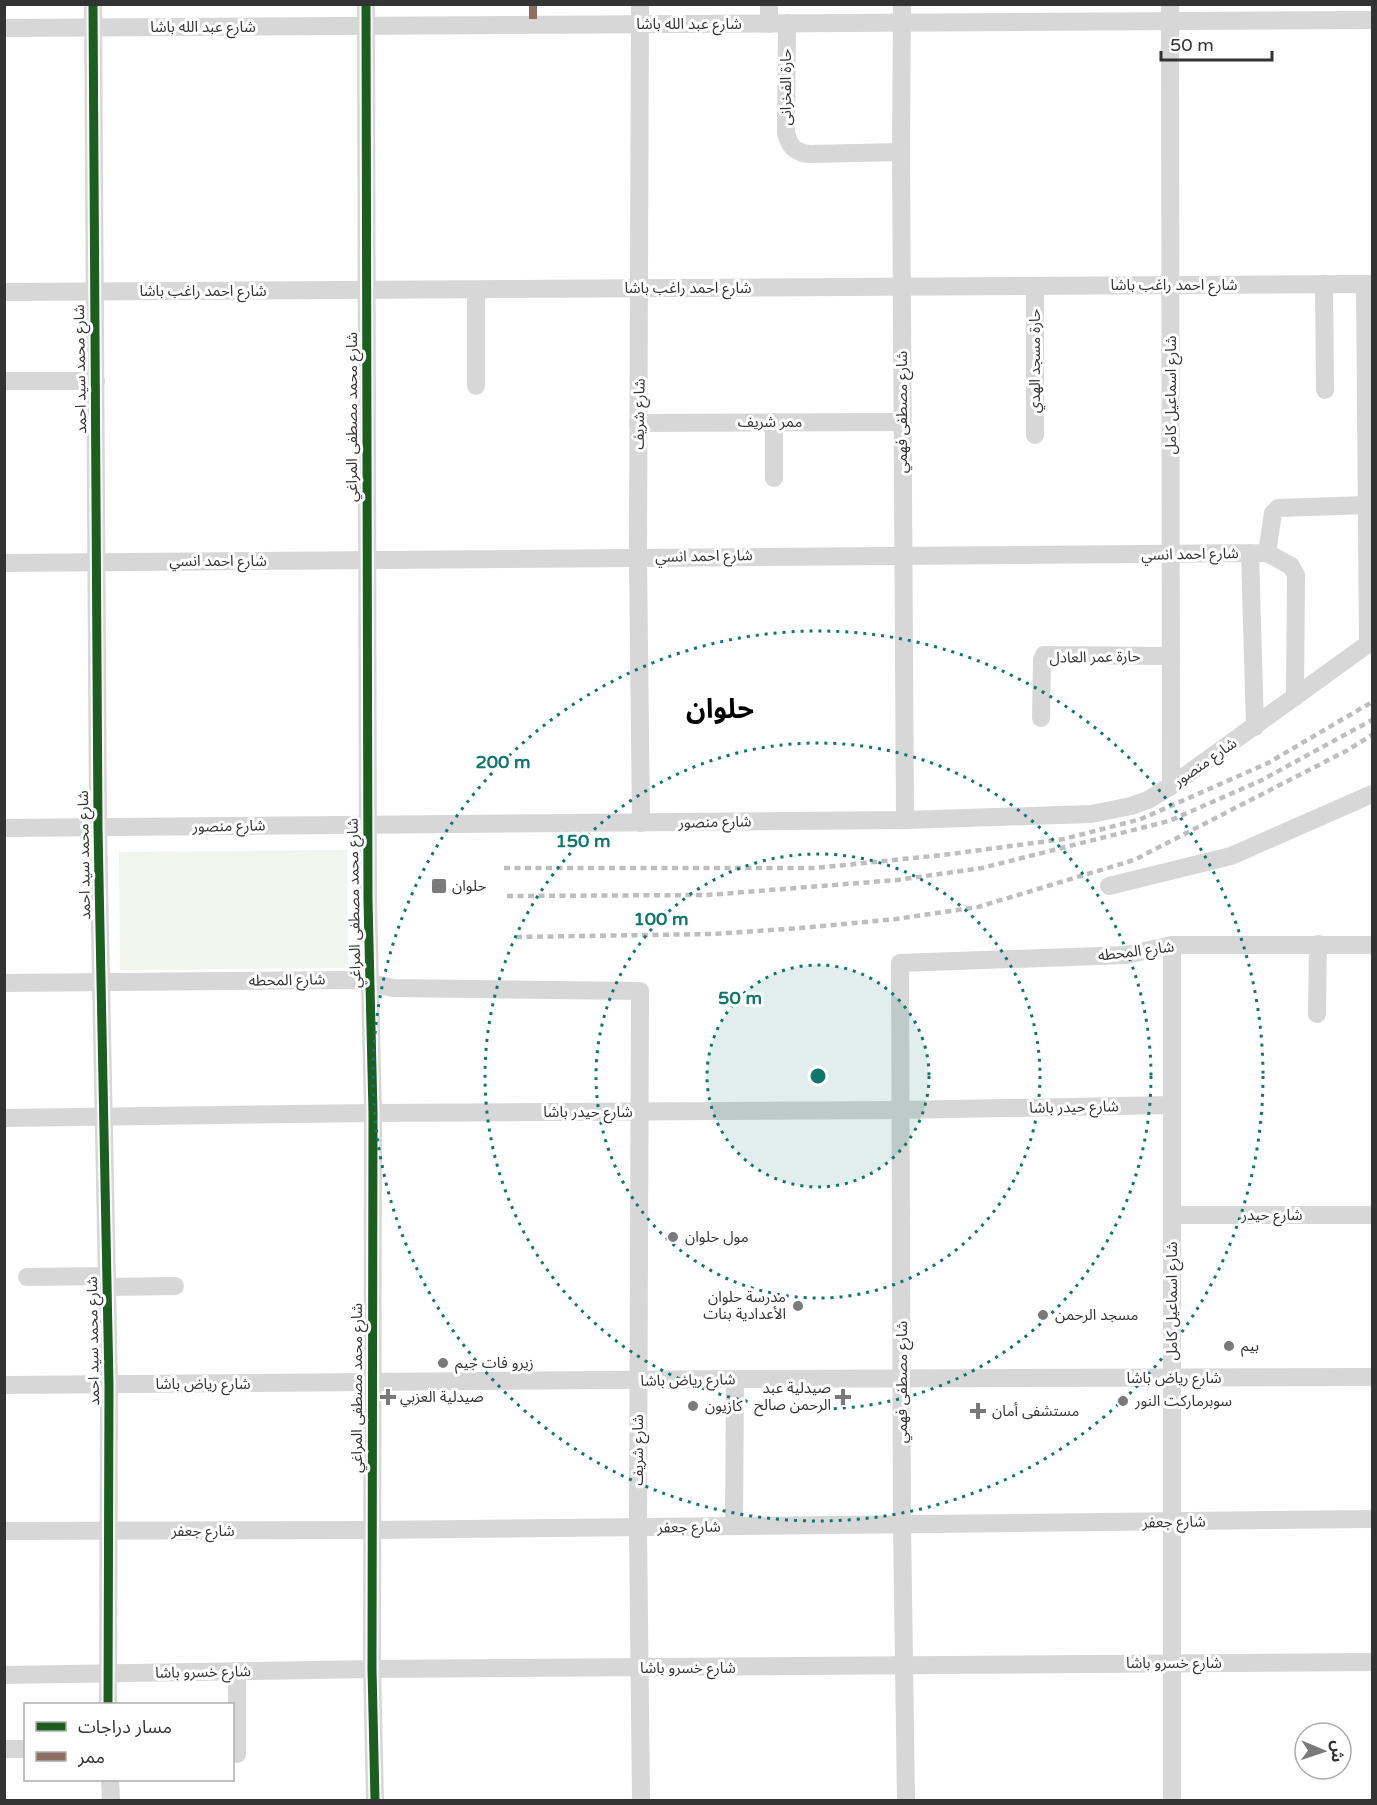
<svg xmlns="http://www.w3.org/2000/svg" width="1377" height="1805" viewBox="0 0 1377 1805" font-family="'Varela Round','Noto Sans Arabic',sans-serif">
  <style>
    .green { fill: #f1f5ed }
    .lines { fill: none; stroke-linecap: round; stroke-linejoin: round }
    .minor { stroke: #d7d7d7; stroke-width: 18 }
    .rail { stroke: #bebebe; stroke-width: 4.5; stroke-dasharray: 6 4.5; stroke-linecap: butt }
    .quiet { stroke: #8d6e63; stroke-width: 8; stroke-dasharray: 15 8; stroke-linecap: butt }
    .cycleway-casing { stroke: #fff; stroke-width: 13 }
    .cycleway { stroke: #1b5e20; stroke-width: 9 }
    .ring { fill: none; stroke: #0f766e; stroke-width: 3; stroke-dasharray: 3 6 }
    .poi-dot { fill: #7a7a7a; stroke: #fff; stroke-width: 2 }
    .labels { text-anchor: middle; stroke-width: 6; stroke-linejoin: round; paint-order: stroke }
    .street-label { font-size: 15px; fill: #333; stroke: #fff }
    .poi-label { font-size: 15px; fill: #333; stroke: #fff; text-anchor: start }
    .town-label { font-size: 27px; font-weight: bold; fill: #000; stroke: #fff }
    .centre { fill: #0f766e; stroke: #fff; stroke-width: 3 }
    .ring-label { font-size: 18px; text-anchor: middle; font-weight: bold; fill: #0f766e; stroke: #fff; stroke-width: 6; stroke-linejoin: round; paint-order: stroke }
  </style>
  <rect width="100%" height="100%" fill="#fff"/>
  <polygon class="green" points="347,850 348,968 120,970 119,852"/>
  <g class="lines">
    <g class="minor">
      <polyline points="93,4 98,828 109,1385 108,1704"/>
      <polyline points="366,4 368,900 373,1113 372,1669 375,1800"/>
      <polyline points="640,4 638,557 641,823"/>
      <polyline points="902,4 901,152 905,820"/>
      <polyline points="1170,4 1171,786"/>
      <path d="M787,23L786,133C789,147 796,153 810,154L901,152"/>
      <polyline points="769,24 769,4"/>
      <polyline points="4,28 1372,20"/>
      <polyline points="1324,284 1325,390"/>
      <polyline points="1365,284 1368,645"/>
      <polyline points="476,290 476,386"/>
      <polyline points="4,292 1372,284"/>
      <polyline points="4,381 96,381"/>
      <polyline points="638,423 902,422"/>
      <polyline points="1035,435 1035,286"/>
      <polyline points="774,478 774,422"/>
      <polyline points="1250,553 1255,727"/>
      <polyline points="1267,553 1291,566 1296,575 1295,697"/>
      <polyline points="4,563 1267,553 1273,513 1278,508 1367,505"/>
      <polyline points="1041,718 1042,660 1044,655 1171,656"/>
      <polyline points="4,828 905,820 1091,814 1131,806 1148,800 1171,786 1372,641"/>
      <polyline points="1109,886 1231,856 1372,794"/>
      <polyline points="1172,945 1172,1800"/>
      <polyline points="4,983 347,980 358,980 393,988 640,991 638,1527 641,1800"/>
      <polyline points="1317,1014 1318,944"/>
      <polyline points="4,1118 373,1113 901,1110 1172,1105"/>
      <polyline points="1172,1215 1372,1215"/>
      <polyline points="27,1277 107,1276"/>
      <polyline points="108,1287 175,1286"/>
      <polyline points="4,1385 735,1379 1372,1377"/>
      <polyline points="734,1526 735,1379"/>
      <polyline points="4,1531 371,1530 1372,1519"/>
      <polyline points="4,1675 372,1669 1372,1662"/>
      <polyline points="4,1749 26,1749"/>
      <polyline points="237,1754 237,1671"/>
      <polyline points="110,1780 111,1800"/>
      <polyline points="906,1800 902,1524 900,963 1126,955 1172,945 1372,945"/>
    </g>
    <g class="rail">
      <polyline points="504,868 815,868 943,855 1064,839 1141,819 1268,763 1372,702"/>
      <polyline points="507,896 707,895 897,880 982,868 1169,821 1260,781 1372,720"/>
      <polyline points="516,937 713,934 801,928 896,919 978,907 1134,860 1346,751 1372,735"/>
    </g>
    <polyline class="quiet" points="533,4 533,25"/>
    <g class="cycleway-casing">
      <g id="cycleway">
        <polyline points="93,4 98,828 109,1385 108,1704"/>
        <polyline points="366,4 368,900 373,1113 372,1669 375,1800"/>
      </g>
    </g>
    <use href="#cycleway" class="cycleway"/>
  </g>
  <circle cx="818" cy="1076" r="111" fill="#0f766e" fill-opacity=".12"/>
  <g class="ring">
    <circle cx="818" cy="1076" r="111"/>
    <circle cx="818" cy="1076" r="222"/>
    <circle cx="818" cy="1076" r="333"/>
    <circle cx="818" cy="1076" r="445"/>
  </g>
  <g class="poi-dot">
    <rect x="431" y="878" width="16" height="16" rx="3"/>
    <circle cx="673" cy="1237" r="6"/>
    <circle cx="798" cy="1306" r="6"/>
    <circle cx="1043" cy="1315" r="6"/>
    <circle cx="1229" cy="1346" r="6"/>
    <circle cx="443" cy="1363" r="6"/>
    <path d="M385 1388h6v6h6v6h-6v6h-6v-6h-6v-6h6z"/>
    <path d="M840 1388h6v6h6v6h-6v6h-6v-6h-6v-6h6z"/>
    <circle cx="1123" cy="1401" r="6"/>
    <circle cx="693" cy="1406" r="6"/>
    <path d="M975 1402h6v6h6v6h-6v6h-6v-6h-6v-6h6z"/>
  </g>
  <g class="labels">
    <g class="street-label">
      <text x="689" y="29">شارع عبد الله باشا</text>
      <text x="203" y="32">شارع عبد الله باشا</text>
      <text transform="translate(786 87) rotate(-90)" y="5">حارة الفخرانى</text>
      <text x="1174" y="290">شارع احمد راغب باشا</text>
      <text x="688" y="293">شارع احمد راغب باشا</text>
      <text x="203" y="296">شارع احمد راغب باشا</text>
      <text transform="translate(1035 361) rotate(-90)" y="5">حارة مسجد الهدي</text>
      <text transform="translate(80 369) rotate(-91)" y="5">شارع محمد سيد احمد</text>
      <text transform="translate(1171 395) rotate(-90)" y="5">شارع اسماعيل كامل</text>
      <text transform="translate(902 412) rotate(-90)" y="5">شارع مصطفى فهمي</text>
      <text transform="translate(639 414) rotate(-89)" y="5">شارع شريف</text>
      <text transform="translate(352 417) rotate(-90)" y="5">شارع محمد مصطفى المراغي</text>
      <text x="770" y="427">ممر شريف</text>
      <text transform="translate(1190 554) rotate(-1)" y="5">شارع احمد انسي</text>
      <text transform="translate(704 556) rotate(-1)" y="5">شارع احمد انسي</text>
      <text x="218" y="566">شارع احمد انسي</text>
      <text transform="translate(1095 657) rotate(-1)" y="5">حارة عمر العادل</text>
      <text transform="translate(1205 762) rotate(-35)" y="5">شارع منصور</text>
      <text transform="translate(715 822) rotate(-1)" y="5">شارع منصور</text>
      <text transform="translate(229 826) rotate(-1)" y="5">شارع منصور</text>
      <text transform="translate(84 855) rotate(-91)" y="5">شارع محمد سيد احمد</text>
      <text transform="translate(354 903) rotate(-91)" y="5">شارع محمد مصطفى المراغي</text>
      <text transform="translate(1136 951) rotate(-7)" y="5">شارع المحطه</text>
      <text transform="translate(287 980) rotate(-1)" y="5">شارع المحطه</text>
      <text transform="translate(1074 1107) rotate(-1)" y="5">شارع حيدر باشا</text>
      <text x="588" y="1117">شارع حيدر باشا</text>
      <text x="1272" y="1220">شارع حيدر</text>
      <text transform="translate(1172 1301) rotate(-90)" y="5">شارع اسماعيل كامل</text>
      <text transform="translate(93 1341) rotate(-91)" y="5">شارع محمد سيد احمد</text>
      <text x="1174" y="1383">شارع رياض باشا</text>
      <text transform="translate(688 1380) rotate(-1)" y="5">شارع رياض باشا</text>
      <text transform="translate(902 1382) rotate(-90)" y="5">شارع مصطفى فهمي</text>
      <text x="203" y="1389">شارع رياض باشا</text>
      <text transform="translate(357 1388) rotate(-90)" y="5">شارع محمد مصطفى المراغي</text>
      <text transform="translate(638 1450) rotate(-90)" y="5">شارع شريف</text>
      <text transform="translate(1174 1522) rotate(-1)" y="5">شارع جعفر</text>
      <text transform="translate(689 1527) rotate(-1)" y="5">شارع جعفر</text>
      <text x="203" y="1536">شارع جعفر</text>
      <text x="1174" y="1668">شارع خسرو باشا</text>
      <text x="688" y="1673">شارع خسرو باشا</text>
      <text transform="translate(203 1672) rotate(-1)" y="5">شارع خسرو باشا</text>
    </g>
    <g class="poi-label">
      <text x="452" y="891">حلوان</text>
      <text x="685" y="1242">مول حلوان</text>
      <text x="786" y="1302" text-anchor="end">مدرسة حلوان<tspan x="786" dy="17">الأعدادية بنات</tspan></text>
      <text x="1055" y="1320">مسجد الرحمن</text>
      <text x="1241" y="1351">بيم</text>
      <text x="455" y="1368">زيرو فات جيم</text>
      <text x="831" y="1393" text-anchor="end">صيدلية عبد<tspan x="831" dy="17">الرحمن صالح</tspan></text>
      <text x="400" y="1402">صيدلية العزبي</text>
      <text x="1135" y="1406">سوبرماركت النور</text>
      <text x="705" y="1411">كازيون</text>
      <text x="992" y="1416">مستشفى أمان</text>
    </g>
    <g class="town-label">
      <text x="720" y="718">حلوان</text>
    </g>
  </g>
  <circle cx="818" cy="1076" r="9" class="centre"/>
  <g class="ring-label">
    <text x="503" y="768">200 m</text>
    <text x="583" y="847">150 m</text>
    <text x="661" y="925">100 m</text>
    <text x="740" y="1004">50 m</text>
  </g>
  <rect width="1377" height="1805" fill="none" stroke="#333333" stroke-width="12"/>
  <rect x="24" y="1703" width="210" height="78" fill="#ffffff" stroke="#adadad" stroke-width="1.5"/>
  <rect x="36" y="1722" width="30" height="9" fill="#1b5e20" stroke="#adadad" stroke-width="1.5"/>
  <text x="78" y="1733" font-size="18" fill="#333333">مسار دراجات</text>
  <rect x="36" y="1752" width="30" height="9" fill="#8d6e63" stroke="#adadad" stroke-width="1.5"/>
  <text x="78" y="1763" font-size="18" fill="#333333">ممر</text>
  <g transform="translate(1323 1751) rotate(92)"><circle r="28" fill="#ffffff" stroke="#adadad" stroke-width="1.5"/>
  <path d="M0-4.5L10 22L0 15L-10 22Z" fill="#7a7a7a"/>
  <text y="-9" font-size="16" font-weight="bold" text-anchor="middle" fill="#333333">ش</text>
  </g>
  <path d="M1161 51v9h111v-9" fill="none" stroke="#333333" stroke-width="3"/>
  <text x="1170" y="51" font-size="18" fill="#333333" stroke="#ffffff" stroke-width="4.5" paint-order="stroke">50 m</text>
</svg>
